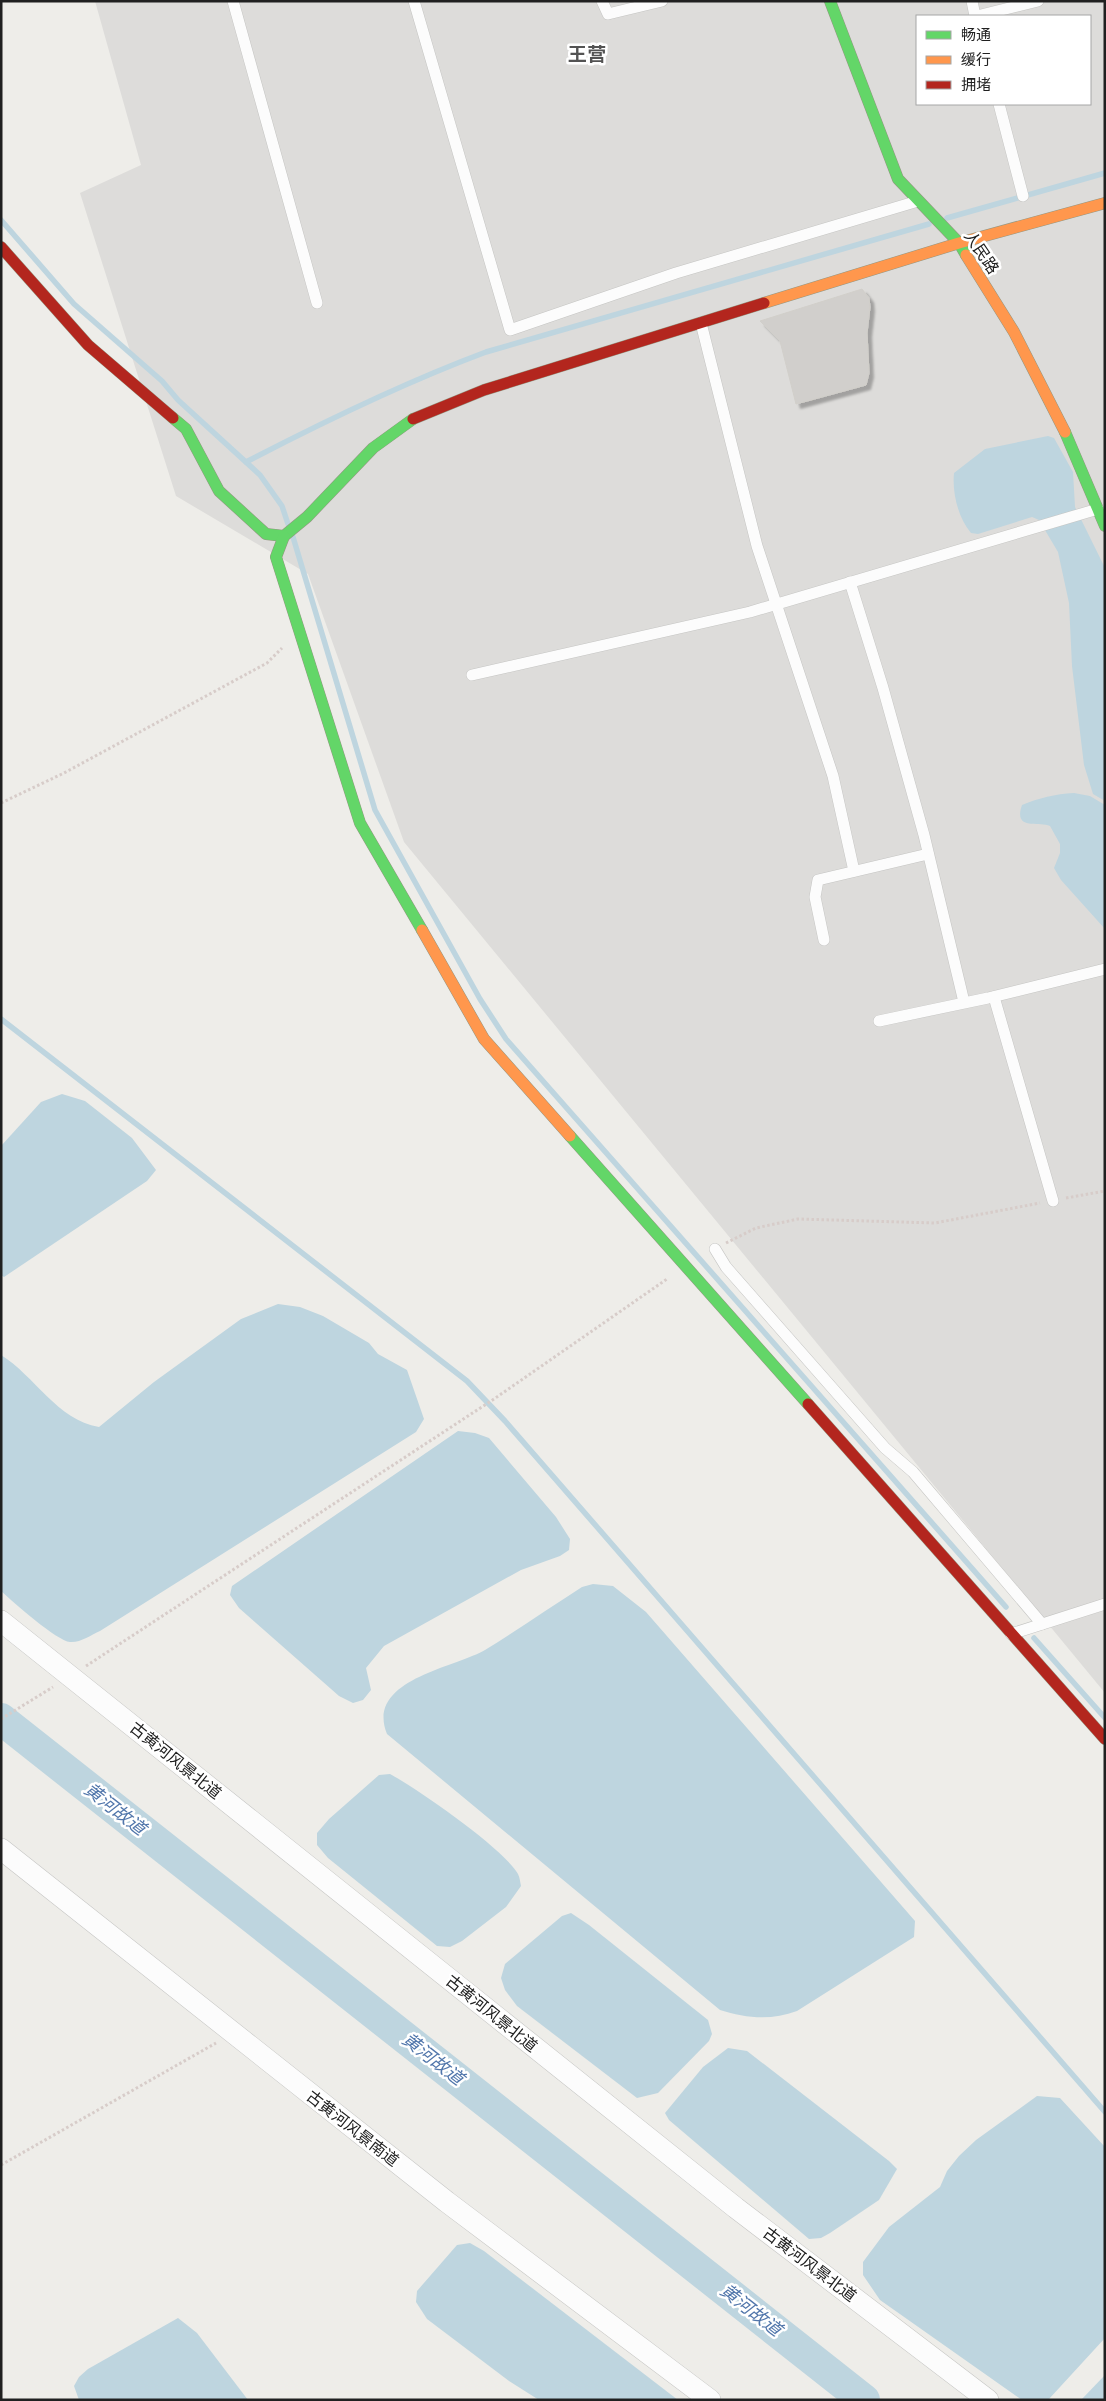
<svg xmlns="http://www.w3.org/2000/svg" width="1106" height="2401" viewBox="0 0 1106 2401" font-family="'Sofia Sans Condensed','Noto Sans SC',sans-serif">
  <style>
    .residential { fill: #dddcda; fill-rule: evenodd }
    .water { fill: #bed5df }
    .lines { fill: none; stroke-linecap: round; stroke-linejoin: round }
    .stream { stroke: #bed5df; stroke-width: 5.5 }
    .river { stroke: #bed5df; stroke-width: 32 }
    .building { fill: #d1cfcc; stroke: #d1cfca; filter: url(#shadow) }
    .lane-casing { stroke: #c5c5c3; stroke-width: 12 }
    .street-casing { stroke: #c5c5c3; stroke-width: 22 }
    .fast-casing { stroke: #949782; stroke-width: 12 }
    .slow-casing { stroke: #949782; stroke-width: 12 }
    .jam-casing { stroke: #949782; stroke-width: 12 }
    .path { stroke: #d7ccc9; stroke-width: 3; stroke-dasharray: 2.5 2.5; stroke-linecap: butt }
    .lane { stroke: #fcfcfc; stroke-width: 11 }
    .street { stroke: #fcfcfc; stroke-width: 21 }
    .fast { stroke: #63d668; stroke-width: 11 }
    .slow { stroke: #ff974d; stroke-width: 11 }
    .jam { stroke: #b3261e; stroke-width: 11 }
    .labels { text-anchor: middle; stroke-width: 5; stroke-linejoin: round; paint-order: stroke }
    .street-label { font-size: 16px; fill: #202020; stroke: #fff }
    .water-label { font-size: 18px; font-style: italic; fill: #5176ab; stroke: #fff }
    .quarter-label { font-size: 19px; font-weight: bold; fill: #535353; stroke: #fff }
  </style>
  <defs>
    <filter id="shadow"><feDropShadow dx="4.5" dy="4.5" stdDeviation="1" flood-color="#0004"/></filter>
  </defs>
  <rect width="100%" height="100%" fill="#eeede9"/>
  <path class="residential" d="M95,1H1105V1693L404,842L308,574L176,496L80,193L141,165ZM917,16H1090V104H917Z"/>
  <g class="water">
    <path d="M1048,436L1054,438L1073,472L1075,507L1105,568V801L1093,794L1084,765L1072,666L1069,603L1058,552L1039,520L1032,517L978,534L971,533C958,518 952,492 954,473L985,449Z"/>
    <path d="M1074,793L1090,796L1105,805V929L1061,880L1054,868L1060,853V844L1050,826C1038,821 1013,831 1022,805C1039,798 1055,794 1074,793Z"/>
    <polygon points="62,1094 85,1101 132,1138 156,1170 147,1181 4,1277 1,1275 1,1146 41,1102"/>
    <path d="M278,1304L300,1307L323,1316L369,1343L378,1354L407,1370L424,1419L416,1432L100,1631C91,1635 80,1643 70,1642C57,1641 13,1602 1,1591V1355C35,1376 57,1420 99,1427L154,1382L241,1319Z"/>
    <polygon points="458,1431 475,1433 489,1438 556,1517 570,1539 569,1550 560,1556 521,1570 384,1646 366,1668 371,1690 363,1700 353,1703 339,1696 239,1608 230,1595 232,1586"/>
    <path d="M593,1584L613,1586L646,1612L915,1921L914,1937L797,2011C771,2021 745,2018 720,2010L387,1734C365,1680 454,1668 485,1650C518,1630 549,1608 582,1587Z"/>
    <path d="M390,1774C418,1789 504,1849 518,1874C520,1878 520,1882 521,1886L506,1907L462,1941L450,1947L437,1946L328,1858L317,1845V1833L329,1819L379,1775Z"/>
    <polygon points="571,1913 589,1925 708,2020 712,2034 709,2041 658,2093 637,2098 517,2006 505,1990 501,1978 505,1964 562,1916"/>
    <polygon points="728,2048 747,2051 889,2161 897,2169 879,2200 830,2233 821,2238 809,2239 669,2120 665,2113 703,2067"/>
    <polygon points="1037,2096 1060,2098 1105,2147 1105,2338 1049,2399 1022,2400 880,2300 863,2275 863,2262 889,2227 940,2187 947,2171 959,2156 976,2140"/>
    <polygon points="470,2243 484,2251 678,2400 539,2400 509,2381 427,2319 416,2302 417,2291 457,2245"/>
    <polygon points="178,2318 197,2333 248,2400 79,2400 74,2386 79,2377 88,2369"/>
    <polygon points="1105,2375 1105,2400 1081,2400"/>
  </g>
  <g class="lines">
    <g class="stream">
      <polyline points="947,218 1105,173"/>
      <polyline points="1,220 74,304 162,381 178,400 260,475 282,506 288,524"/>
      <path d="M246,462C325,421 403,383 486,352L929,224"/>
      <polyline points="293,537 375,810 480,999 506,1039 1006,1607"/>
      <polyline points="1,1019 467,1381 505,1421 1105,2112"/>
      <polyline points="1034,1638 1105,1718"/>
    </g>
    <polyline class="river" points="1,1719 864,2400"/>
  </g>
  <polygon class="building" points="862,289 869,298 870,307 867,333 869,373 866,385 796,404 780,341 760,321"/>
  <g class="lines">
    <g class="lane-casing">
      <g id="lane">
        <polyline points="233,1 317,303"/>
        <polyline points="414,1 510,330 676,273 918,201"/>
        <polyline points="602,1 608,14 662,1"/>
        <polyline points="972,1 975,16"/>
        <polyline points="977,16 1038,1"/>
        <polyline points="999,104 1023,196"/>
        <polyline points="701,323 757,546 833,776 854,871"/>
        <polyline points="850,582 883,688 924,835 964,1002"/>
        <polyline points="472,675 750,612 1098,509"/>
        <polyline points="824,940 815,897 818,880 928,854"/>
        <polyline points="994,997 1053,1201"/>
        <polyline points="879,1021 988,998 1105,969"/>
        <polyline points="715,1249 726,1267 885,1448 913,1472 1042,1624"/>
        <polyline points="1011,1634 1105,1604"/>
      </g>
    </g>
    <g class="street-casing">
      <g id="street">
        <polyline points="1,1621 736,2208 988,2400"/>
        <polyline points="1,1849 447,2202 710,2400"/>
      </g>
    </g>
    <g class="fast-casing">
      <g id="fast">
        <polyline points="830,1 898,179 959,243 966,255"/>
        <polyline points="173,418 186,429 219,491 266,534 284,536 307,517 373,448 413,419"/>
        <polyline points="1065,432 1105,526"/>
        <polyline points="284,536 276,557 360,823 422,930"/>
        <polyline points="570,1136 808,1404"/>
      </g>
    </g>
    <g class="slow-casing">
      <g id="slow">
        <polyline points="966,255 1014,332 1065,432"/>
        <polyline points="764,303 959,243 1105,203"/>
        <polyline points="422,930 484,1039 570,1136"/>
      </g>
    </g>
    <g class="jam-casing">
      <g id="jam">
        <polyline points="1,247 88,345 173,418"/>
        <polyline points="413,419 484,390 764,303"/>
        <polyline points="808,1404 1105,1739"/>
      </g>
    </g>
    <g class="path">
      <polyline points="1,803 64,773 267,663 282,648"/>
      <polyline points="1066,1198 1105,1191"/>
      <polyline points="726,1243 756,1228 798,1219 935,1223 1040,1203"/>
      <polyline points="86,1666 494,1399 667,1279"/>
      <polyline points="1,1719 53,1687"/>
      <polyline points="1,2165 216,2043"/>
    </g>
    <use href="#lane" class="lane"/>
    <use href="#street" class="street"/>
    <use href="#fast" class="fast"/>
    <use href="#slow" class="slow"/>
    <use href="#jam" class="jam"/>
  </g>
  <g class="labels">
    <g class="street-label">
      <text transform="translate(982 252) rotate(56)" y="6">人民路</text>
      <text transform="translate(176 1760) rotate(39)" y="6">古黄河风景北道</text>
      <text transform="translate(492 2013) rotate(39)" y="6">古黄河风景北道</text>
      <text transform="translate(353 2128) rotate(38)" y="6">古黄河风景南道</text>
      <text transform="translate(810 2264) rotate(37)" y="6">古黄河风景北道</text>
    </g>
    <g class="water-label">
      <text transform="translate(115 1809) rotate(38)" y="6">黄河故道</text>
      <text transform="translate(433 2059) rotate(38)" y="6">黄河故道</text>
      <text transform="translate(751 2310) rotate(38)" y="6">黄河故道</text>
    </g>
    <g class="quarter-label">
      <text x="587" y="61">王营</text>
    </g>
  </g>
  <rect width="1106" height="2401" fill="none" stroke="#202020" stroke-width="5"/>
  <rect x="916" y="15" width="175" height="90" fill="#ffffff" stroke="#a6a6a6"/>
  <rect x="926" y="31" width="25" height="8" fill="#63d668" stroke="#a6a6a6"/>
  <text x="961" y="40" font-size="15" fill="#202020">畅通</text>
  <rect x="926" y="56" width="25" height="8" fill="#ff974d" stroke="#a6a6a6"/>
  <text x="961" y="65" font-size="15" fill="#202020">缓行</text>
  <rect x="926" y="81" width="25" height="8" fill="#b3261e" stroke="#a6a6a6"/>
  <text x="961" y="90" font-size="15" fill="#202020">拥堵</text>
</svg>
